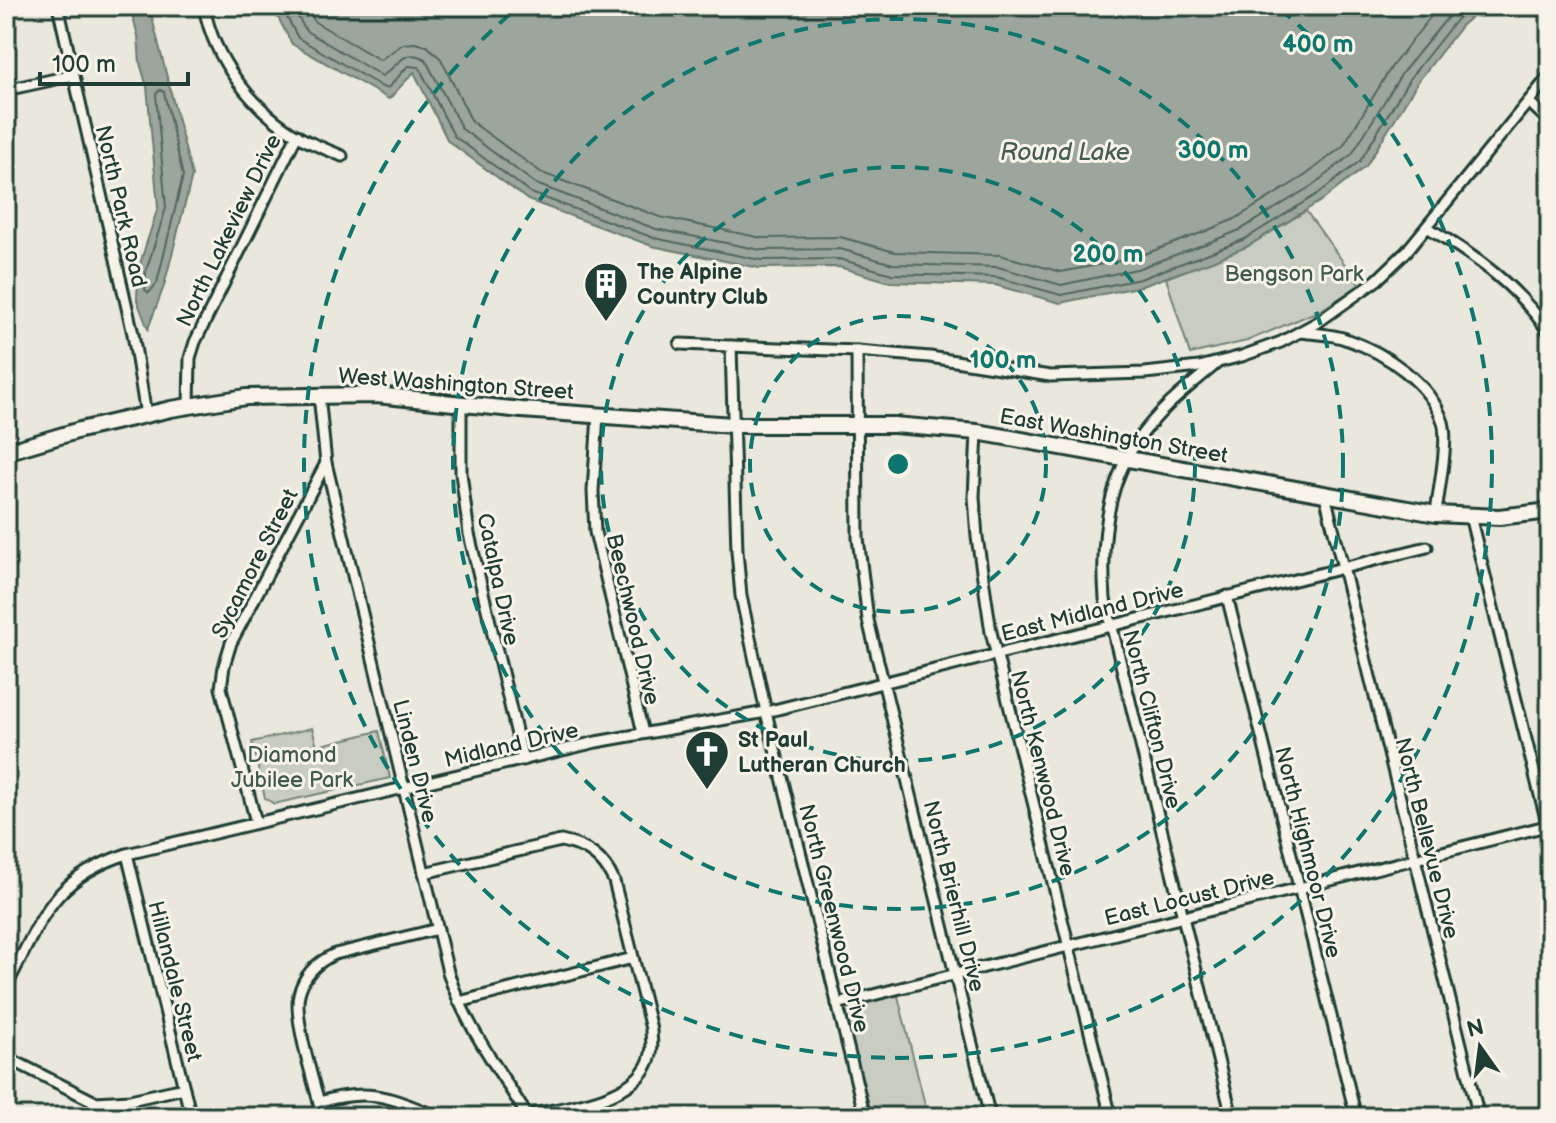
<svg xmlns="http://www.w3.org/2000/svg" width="1556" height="1123" viewBox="0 0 1556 1123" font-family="'Balsamiq Sans',sans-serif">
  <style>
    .green { fill: #c8ccc1; stroke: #74847a; stroke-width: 2 }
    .water { fill: #9ca69c; stroke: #6a7c72; stroke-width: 2 }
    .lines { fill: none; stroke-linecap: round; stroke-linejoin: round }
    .shore { stroke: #51675e; stroke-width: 2 }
    .minor-casing { stroke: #1f3d34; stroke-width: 15 }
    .secondary-casing { stroke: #1f3d34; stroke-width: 20 }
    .minor { stroke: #f7f3e8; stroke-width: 9 }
    .secondary { stroke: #f7f3e8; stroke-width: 14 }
    .ring { fill: none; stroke: #0f766e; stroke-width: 4; stroke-dasharray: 14 10 }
    .labels { text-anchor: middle; stroke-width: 6; stroke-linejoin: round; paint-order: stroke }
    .street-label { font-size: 22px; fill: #1f3d34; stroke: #f7f3e8 }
    .poi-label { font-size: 22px; font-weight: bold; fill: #1f3d34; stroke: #f7f3e8; text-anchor: start }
    .park-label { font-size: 22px; fill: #415a50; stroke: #f7f3e8 }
    .water-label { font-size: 24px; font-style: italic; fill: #445c53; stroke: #f7f3e8 }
    .centre { fill: #0f766e; stroke: #f7f3e8; stroke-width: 4 }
    .ring-label { font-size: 24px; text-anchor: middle; font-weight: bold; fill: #0f766e; stroke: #f7f3e8; stroke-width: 6; stroke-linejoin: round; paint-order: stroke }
  </style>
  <rect width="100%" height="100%" fill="#eae8dd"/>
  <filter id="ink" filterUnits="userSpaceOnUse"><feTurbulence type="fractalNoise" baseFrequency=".0125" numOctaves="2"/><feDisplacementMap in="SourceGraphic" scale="16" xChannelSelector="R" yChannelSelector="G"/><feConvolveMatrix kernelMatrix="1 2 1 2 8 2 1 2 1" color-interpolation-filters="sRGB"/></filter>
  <g filter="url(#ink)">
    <g class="green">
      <polygon points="1306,211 1360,285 1321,310 1247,341 1190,354 1166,278 1248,246"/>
      <polygon points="312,728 317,746 379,731 390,778 274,804 265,798 252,742"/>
      <polygon points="897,992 928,1117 871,1117 846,1016 855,1002"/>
    </g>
    <g class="water">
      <polygon points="130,6 149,6 192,176 164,286 148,329 137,300 138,270 158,207 147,87 140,63 138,36"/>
      <polygon points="272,6 1484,6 1462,25 1417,83 1366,166 1324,199 1248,246 1212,261 1142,286 1060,303 995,285 890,282 839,267 759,268 652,246 528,200 448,141 414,72 389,99 292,44"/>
    </g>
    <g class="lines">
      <g class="shore">
        <polyline points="281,6 298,38 384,88 389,87 408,66 419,67 454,136 531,193 654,238 760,260 839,259 892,274 996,277 1061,295 1140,279 1209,253 1245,239 1319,193 1360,161 1410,78 1456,20 1472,6"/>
        <path d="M292,6L306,31L382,76C398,67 403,47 425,59L462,129L536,184L656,229L761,250L840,249L893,264L998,267L1061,285L1137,269L1205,244L1240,230L1313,185L1352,154L1402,73L1457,6"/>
        <polyline points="306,6 315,22 380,60 403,44 415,43 427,46 441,59 472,122 542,173 660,217 762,238 840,237 895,252 1000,255 1061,272 1134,258 1201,233 1235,219 1306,175 1343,146 1392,66 1439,6"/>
        <polygon points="160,90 164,92 166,101 183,176 157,283 149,293 145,290 146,271 166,208 156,94"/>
      </g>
      <g class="minor-casing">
        <g id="minor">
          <polyline points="58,6 133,334 146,415"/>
          <path d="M204,6C213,59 254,112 301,138C314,145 328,150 342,156"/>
          <polyline points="6,90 74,75"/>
          <polyline points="1529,102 1550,122"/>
          <path d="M1427,227C1475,256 1518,286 1550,334"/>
          <path d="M1300,332C1315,334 1334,334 1348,340C1386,353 1430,383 1443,422C1449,441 1438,493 1436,514"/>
          <polyline points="680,344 857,351 930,357 1050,376 1145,373 1199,367 1242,356 1281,342 1318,322 1377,280 1406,252 1550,75"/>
          <polyline points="731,346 737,551 741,596 766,712 865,1117"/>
          <polyline points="857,351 858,538 868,620 990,1117"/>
          <path d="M1216,364C1187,388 1157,411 1136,443C1105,488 1101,546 1105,599L1232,1117"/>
          <path d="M319,395L326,463L448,972C464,1024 500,1071 528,1117"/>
          <polyline points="461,404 461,473 469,534 523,760"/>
          <polyline points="189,406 190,358 195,342 297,135"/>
          <polyline points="598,415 593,491 595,532 643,733"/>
          <polyline points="977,432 974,497 977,537 991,632 1111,1117"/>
          <polyline points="1325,495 1479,1117"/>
          <polyline points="1470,516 1550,835"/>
          <polyline points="1227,596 1356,1117"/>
          <polyline points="256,822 221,688 224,666 231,643 326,463"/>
          <polyline points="127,854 191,1117"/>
          <path d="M424,873L561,841C587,846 603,857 614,881L651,1029C651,1037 653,1046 651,1054C641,1101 563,1107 524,1116"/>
          <path d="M6,987C41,921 50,879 127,854L596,742L766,712L1427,547"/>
          <polyline points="459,1002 633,958"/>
          <polyline points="837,1004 1550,825"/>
          <polyline points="6,1057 95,1102 130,1100 184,1088"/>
          <path d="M319,1102C373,1087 390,1098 439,1117"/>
          <polyline points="90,1117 95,1102"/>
          <path d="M323,1117C316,1089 293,1020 299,994C304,974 317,962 335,954L438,929"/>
        </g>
      </g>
      <g class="secondary-casing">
        <polyline id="secondary" points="6,452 80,430 171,409 246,397 376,395 522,410 733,425 894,425 977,432 1436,514 1499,517 1550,511"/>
      </g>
      <use href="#minor" class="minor"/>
      <use href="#secondary" class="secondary"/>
    </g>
  </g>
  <g class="ring">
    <circle cx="898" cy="464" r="148"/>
    <circle cx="898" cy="464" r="297"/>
    <circle cx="898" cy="464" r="445"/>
    <path d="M1280 9A594 594 0 1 1 516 9"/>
  </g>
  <defs>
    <g id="building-pin" transform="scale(2.3)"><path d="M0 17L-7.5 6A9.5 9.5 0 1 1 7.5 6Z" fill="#1f3d34" stroke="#f7f3e8"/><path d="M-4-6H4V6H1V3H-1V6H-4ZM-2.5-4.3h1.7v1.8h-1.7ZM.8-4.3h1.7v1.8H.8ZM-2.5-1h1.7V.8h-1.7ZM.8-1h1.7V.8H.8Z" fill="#fff"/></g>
    <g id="church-pin" transform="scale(2.3)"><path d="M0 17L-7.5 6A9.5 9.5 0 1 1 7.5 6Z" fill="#1f3d34" stroke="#f7f3e8"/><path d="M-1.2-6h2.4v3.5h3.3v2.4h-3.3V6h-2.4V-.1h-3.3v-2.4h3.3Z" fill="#fff"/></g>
  </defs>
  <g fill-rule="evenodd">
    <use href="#building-pin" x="606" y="284"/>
    <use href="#church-pin" x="707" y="752"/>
  </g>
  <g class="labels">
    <g class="street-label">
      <text transform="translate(122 206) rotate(77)" y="8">North Park Road</text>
      <text transform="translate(228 230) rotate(-64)" y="8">North Lakeview Drive</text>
      <text transform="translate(456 383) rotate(4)" y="8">West Washington Street</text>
      <text transform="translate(1114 435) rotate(10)" y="8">East Washington Street</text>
      <text transform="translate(254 563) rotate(-63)" y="8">Sycamore Street</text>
      <text transform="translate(499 579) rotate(78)" y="8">Catalpa Drive</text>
      <text transform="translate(1092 611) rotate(-14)" y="8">East Midland Drive</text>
      <text transform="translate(634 619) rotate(77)" y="8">Beechwood Drive</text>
      <text transform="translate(1153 719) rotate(76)" y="8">North Clifton Drive</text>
      <text transform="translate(511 744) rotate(-13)" y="8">Midland Drive</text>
      <text transform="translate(416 761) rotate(76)" y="8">Linden Drive</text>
      <text transform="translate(1044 773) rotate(76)" y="8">North Kenwood Drive</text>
      <text transform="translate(1428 838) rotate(76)" y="8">North Bellevue Drive</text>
      <text transform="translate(1309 852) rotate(76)" y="8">North Highmoor Drive</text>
      <text transform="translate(955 896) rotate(76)" y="8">North Brierhill Drive</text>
      <text transform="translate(1189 897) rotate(-14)" y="8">East Locust Drive</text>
      <text transform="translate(835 918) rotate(76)" y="8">North Greenwood Drive</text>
      <text transform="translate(176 981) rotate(76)" y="8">Hillandale Street</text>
    </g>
    <g class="poi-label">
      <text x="637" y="279">The Alpine<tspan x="637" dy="25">Country Club</tspan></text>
      <text x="738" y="747">St Paul<tspan x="738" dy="25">Lutheran Church</tspan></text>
    </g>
    <g class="park-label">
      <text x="1294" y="281">Bengson Park</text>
      <text x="292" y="762">Diamond<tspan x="292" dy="25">Jubilee Park</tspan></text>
    </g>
    <g class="water-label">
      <text x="1065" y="160">Round Lake</text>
    </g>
  </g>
  <circle cx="898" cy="464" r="12" class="centre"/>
  <g class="ring-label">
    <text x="1318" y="52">400 m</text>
    <text x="1213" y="158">300 m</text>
    <text x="1108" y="262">200 m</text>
    <text x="1003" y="368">100 m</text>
  </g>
  <rect width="1556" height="1123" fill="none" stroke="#f7f3e8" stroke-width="32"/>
  <rect x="16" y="16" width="1524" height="1091" fill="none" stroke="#1f3d34" stroke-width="3" filter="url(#ink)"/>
  <g transform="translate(1480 1047) rotate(346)" stroke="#f7f3e8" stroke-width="6" paint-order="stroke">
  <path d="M0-6L14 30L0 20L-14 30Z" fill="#1f3d34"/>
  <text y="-12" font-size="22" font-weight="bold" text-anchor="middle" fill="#1f3d34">N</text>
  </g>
  <path d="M40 72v12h148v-12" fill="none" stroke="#1f3d34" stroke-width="4"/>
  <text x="52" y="72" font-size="24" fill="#1f3d34" stroke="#f7f3e8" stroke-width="6" paint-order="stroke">100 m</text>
</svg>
